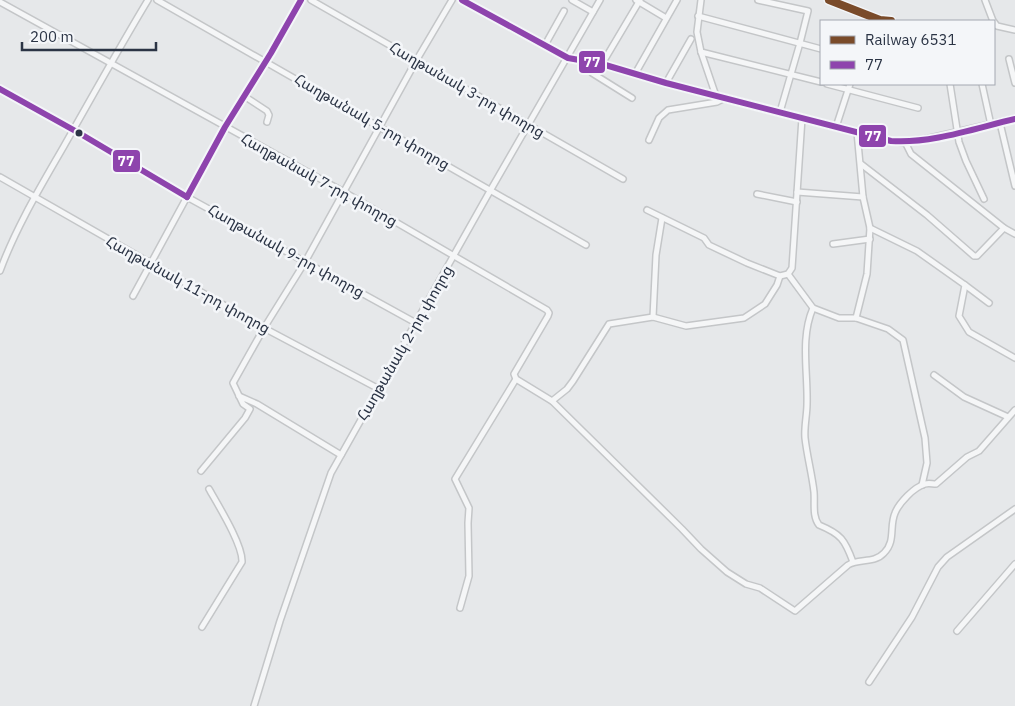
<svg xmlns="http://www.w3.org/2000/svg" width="1015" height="706" viewBox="0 0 1015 706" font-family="'IBM Plex Sans','Noto Sans Armenian',sans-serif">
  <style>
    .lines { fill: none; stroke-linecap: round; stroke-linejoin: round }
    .minor-casing { stroke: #c4c6c8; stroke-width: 8 }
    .major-casing { stroke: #c2c5c8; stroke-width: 9 }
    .minor { stroke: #f5f6f7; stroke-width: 5 }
    .major { stroke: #f8f8f8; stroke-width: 6 }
    .bus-1-casing { stroke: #f4f6f9; stroke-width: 10 }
    .bus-1 { stroke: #8e44ad; stroke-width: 6 }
    .rail-1-casing { stroke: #f4f6f9; stroke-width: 11 }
    .rail-1 { stroke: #7a4b2a; stroke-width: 8 }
    .bus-dot { fill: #2b3445; stroke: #f4f6f9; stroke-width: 2 }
    .labels { text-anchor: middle; stroke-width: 5; stroke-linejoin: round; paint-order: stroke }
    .street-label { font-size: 15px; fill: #2b3445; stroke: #f4f6f9 }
    .line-badge { stroke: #f4f6f9; stroke-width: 2 }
    .badge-label { font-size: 14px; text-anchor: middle; font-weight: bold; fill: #fff }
  </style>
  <rect width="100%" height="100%" fill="#e6e8ea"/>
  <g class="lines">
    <g class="minor-casing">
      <g id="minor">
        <polyline points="157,0 586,245"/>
        <polyline points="311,0 623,179"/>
        <polyline points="572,0 593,12"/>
        <polyline points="636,0 666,18"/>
        <polyline points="701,0 697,32 701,52 716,96"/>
        <polyline points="758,0 808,11 800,43 780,112"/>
        <polyline points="985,0 993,21"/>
        <path d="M0,2L344,192L547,310L549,313L548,316L514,374L516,379L552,401L682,529L701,549L727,572L746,584L760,588L795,611L848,565C859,558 874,564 884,553C896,541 889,527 895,513C899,503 914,487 925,484C929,483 932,484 936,484L967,457L979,451L1015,410"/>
        <polyline points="698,16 821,49"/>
        <polyline points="994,22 997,26 1015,30"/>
        <polyline points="545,45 564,11"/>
        <polyline points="701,52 821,82"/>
        <polyline points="1009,59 1015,83"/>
        <polyline points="588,62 592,73 632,98"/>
        <polyline points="602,64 640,0"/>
        <polyline points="635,74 677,0"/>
        <polyline points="666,83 691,39"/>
        <polyline points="827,84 918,108"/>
        <polyline points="950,84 959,142 966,161 984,199"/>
        <polyline points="982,84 991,125"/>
        <polyline points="0,89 79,133 187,197 416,323"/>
        <polyline points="244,96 267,111 269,115 267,122"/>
        <polyline points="1000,123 1015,186"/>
        <polyline points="836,127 850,84"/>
        <polyline points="649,140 659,118 668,110 717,102 725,98"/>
        <polyline points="905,142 911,154 1004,228 1015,234"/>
        <polyline points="861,164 927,215 974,256 977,256 1004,228"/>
        <polyline points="0,177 264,328 379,389"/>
        <polyline points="797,192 863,197"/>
        <polyline points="757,194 797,202"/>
        <polyline points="647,210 704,238 709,245 747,263 780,276 788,274 792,268 802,118"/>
        <polyline points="870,228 917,251 965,285 959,316 969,332 1015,358"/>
        <polyline points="833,244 870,239"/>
        <path d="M0,271C16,227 41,186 64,146C92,97 119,48 148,0"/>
        <polyline points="788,274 813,308 839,318 856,318 888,329 903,340 925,438 927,463 922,485"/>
        <polyline points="965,285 989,303"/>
        <polyline points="133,296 225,127 271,53 301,0"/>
        <path d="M813,308C800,338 808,372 807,404C807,415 804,427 805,438C807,456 812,474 814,492C815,503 812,516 819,525C841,534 845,540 853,562"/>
        <polyline points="653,317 656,255 662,218"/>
        <polyline points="856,318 867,274 870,228 863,197 857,132"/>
        <polyline points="934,375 964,397 1008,417"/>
        <polyline points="239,396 257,404 341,455"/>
        <polyline points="552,401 567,389 573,381 609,324 653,317 686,326 744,318 765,304 777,285 780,276"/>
        <polyline points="201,471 245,418 250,409 243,404 233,383 264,328 305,262 416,61 452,0"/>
        <polyline points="460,608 469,576 468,523 469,508 455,479 516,379"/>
        <path d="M202,627L242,562C243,545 218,505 209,489"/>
        <polyline points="957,631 1015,564"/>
        <polyline points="869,682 912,617 938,567 947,557 1015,509"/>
        <polyline points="254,706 280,621 331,473 490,191 600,0"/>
      </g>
    </g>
    <g class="major-casing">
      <polyline id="major" points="462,0 568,58 602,64 666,83 891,141 905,142 928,139 1015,119"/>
    </g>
    <use href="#minor" class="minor"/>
    <use href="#major" class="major"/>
    <g class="bus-1-casing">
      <g id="bus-1">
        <path d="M462,0L568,58L602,64L666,83L891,141C931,144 976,128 1015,119"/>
        <polyline points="0,89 79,133 187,197"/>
        <polyline points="187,197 225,127 271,53 301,0"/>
      </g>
    </g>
    <use href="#bus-1" class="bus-1"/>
    <g class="rail-1-casing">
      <polyline id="rail-1" points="829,0 880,20 891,21"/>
    </g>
    <use href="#rail-1" class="rail-1"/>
  </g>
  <circle class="bus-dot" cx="79" cy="133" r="4.5"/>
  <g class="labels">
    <g class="street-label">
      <text transform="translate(467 90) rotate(30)" y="5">Հաղթանակ 3-րդ փողոց</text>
      <text transform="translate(372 122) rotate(30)" y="5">Հաղթանակ 5-րդ փողոց</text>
      <text transform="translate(319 180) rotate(29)" y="5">Հաղթանակ 7-րդ փողոց</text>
      <text transform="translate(286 251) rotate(29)" y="5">Հաղթանակ 9-րդ փողոց</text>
      <text transform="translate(188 285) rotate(29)" y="5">Հաղթանակ 11-րդ փողոց</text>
      <text transform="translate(405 343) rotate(-60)" y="5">Հաղթանակ 2-րդ փողոց</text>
    </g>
  </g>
  <g class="line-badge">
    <rect x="578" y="50" width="28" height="24" rx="5" fill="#8e44ad"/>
    <rect x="858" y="124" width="29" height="24" rx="5" fill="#8e44ad"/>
    <rect x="112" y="149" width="29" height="24" rx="5" fill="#8e44ad"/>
  </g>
  <g class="badge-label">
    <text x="592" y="67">77</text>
    <text x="873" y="141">77</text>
    <text x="126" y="166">77</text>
  </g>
  <rect x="820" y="20" width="175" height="65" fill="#f4f6f9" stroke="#a4a8b1"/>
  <rect x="830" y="36" width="25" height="8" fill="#7a4b2a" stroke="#a4a8b1"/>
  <text x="865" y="45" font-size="15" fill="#2b3445">Railway 6531</text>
  <rect x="830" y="61" width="25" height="8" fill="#8e44ad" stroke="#a4a8b1"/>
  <text x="865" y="70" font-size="15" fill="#2b3445">77</text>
  <path d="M22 42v8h134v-8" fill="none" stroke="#2b3445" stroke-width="2.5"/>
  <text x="30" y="42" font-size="15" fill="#2b3445" stroke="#f4f6f9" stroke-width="4" paint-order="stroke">200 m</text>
</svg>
